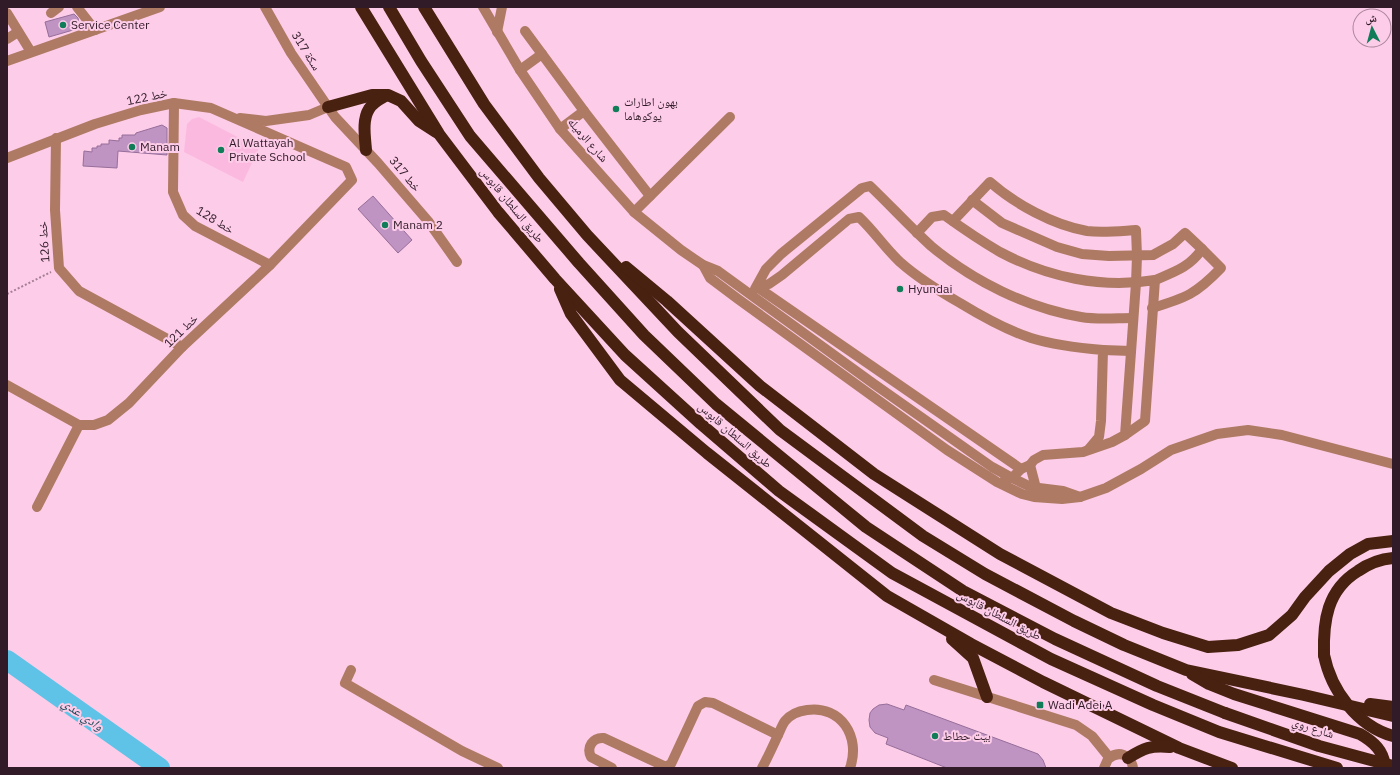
<svg xmlns="http://www.w3.org/2000/svg" width="1400" height="775" viewBox="0 0 1400 775" font-family="'IBM Plex Sans','Noto Naskh Arabic',sans-serif">
  <style>
    .built { fill: #fcb9e0 }
    .lines { fill: none; stroke-linecap: round; stroke-linejoin: round }
    .river { stroke: #5ec3e6; stroke-width: 20 }
    .building { fill: #bf94c3; stroke: #966e9a }
    .path { stroke: #a47f95; stroke-width: 2; stroke-dasharray: 2 2; stroke-linecap: butt }
    .minor { stroke: #af7a64; stroke-width: 10 }
    .highway { stroke: #492110; stroke-width: 12 }
    .highway-bridge { stroke: #492110; stroke-width: 12 }
    .poi-dot { fill: #117d58; stroke: #fdcce8; stroke-width: 1.5 }
    .labels { text-anchor: middle; stroke-width: 4; stroke-linejoin: round; paint-order: stroke }
    .poi-label { font-size: 12px; fill: #311b28; stroke: #fdcce8; text-anchor: start }
    .street-label { font-size: 12px; fill: #311b28; stroke: #fdcce8 }
    .water-label { font-size: 13px; font-style: italic; fill: #234f5e; stroke: #fdcce8 }
  </style>
  <rect width="100%" height="100%" fill="#fdcce8"/>
  <polygon class="built" points="199,117 259,148 243,182 184,152 187,124 192,119"/>
  <g class="lines">
    <polyline class="river" points="7,660 160,768"/>
  </g>
  <g class="building">
    <polygon points="74,14 78,18 80,28 49,37 45,22"/>
    <polygon points="162,125 167,128 167,155 118,151 117,168 83,166 84,151 92,152 92,148 97,148 97,146 101,146 101,144 109,144 109,140 119,141 119,138 122,138 122,135 135,135 136,133"/>
    <polygon points="373,196 412,240 398,253 358,209"/>
    <polygon points="887,704 904,710 906,705 1038,754 1043,760 1046,768 947,768 886,744 888,738 875,733 870,727 869,720 870,713 873,709 879,705"/>
  </g>
  <g class="lines">
    <polyline class="path" points="7,294 51,272"/>
    <g class="minor">
      <polyline points="77,7 95,30"/>
      <polyline points="265,7 291,53 328,107 335,117 378,163 428,221 457,262"/>
      <polyline points="483,7 520,70 560,129 634,212 681,250 703,265 718,271 874,384 992,467 1012,478 1031,487 1063,491 1080,497"/>
      <polyline points="7,13 31,52"/>
      <polyline points="51,13 59,7"/>
      <polyline points="525,31 584,111 650,196"/>
      <polyline points="497,32 502,7"/>
      <polyline points="7,39 18,32"/>
      <polyline points="7,61 160,7"/>
      <polyline points="520,70 542,54"/>
      <polyline points="174,103 173,192 183,215 195,226 270,265"/>
      <polyline points="240,118 266,121 309,115 328,107"/>
      <polyline points="560,129 584,111"/>
      <polyline points="56,138 55,210 59,268 79,291 182,347"/>
      <polyline points="7,158 95,124 141,110 174,103 211,108 346,167 352,180 270,265 182,347 129,403 108,420 94,425 79,425 7,385"/>
      <path d="M972,200L1002,223L1057,247L1082,254L1109,256L1153,255L1173,244L1185,233L1202,249C1190,267 1174,272 1155,280"/>
      <polyline points="634,212 730,117"/>
      <path d="M953,221L990,182C1015,204 1053,225 1087,231C1103,233 1120,231 1136,230L1137,256L1136,283L1125,435L1112,442L1083,452L1043,455L1034,460L1030,465L1021,469L1012,478L1005,479"/>
      <path d="M917,233L932,217L944,215C962,228 981,241 1000,252C1047,277 1102,289 1155,280L1145,421L1125,435"/>
      <polyline points="703,265 710,278 738,299 947,450 997,482 1022,494 1034,497 1062,499 1080,497 1106,488 1141,469 1171,450 1217,434 1248,430 1282,435 1393,464"/>
      <path d="M757,287L769,284L782,275L849,219L859,217C874,231 885,248 900,262C918,278 939,291 960,303C983,317 1006,330 1031,338C1054,345 1079,348 1103,350L1101,421L1099,437L1089,449"/>
      <polyline points="757,287 1021,469"/>
      <path d="M755,289L766,269L781,254L862,188L870,186C891,206 910,227 931,246C973,281 1027,308 1081,317C1098,320 1116,318 1133,318"/>
      <path d="M1152,308C1186,298 1196,294 1221,268L1202,249"/>
      <polyline points="1103,350 1131,351"/>
      <polyline points="1030,465 1036,488"/>
      <polyline points="37,507 79,425"/>
      <polyline points="351,670 345,683 462,751 498,768"/>
      <polyline points="934,680 1076,725 1092,736 1109,757"/>
      <path d="M612,768L591,757C586,747 593,737 604,738L664,766H667L671,764L698,706L705,702L713,703L778,735"/>
      <path d="M762,768C768,757 773,746 778,735C780,731 782,725 785,721C790,715 799,711 807,710C841,705 861,737 850,768"/>
      <path d="M1104,768L1108,759C1118,750 1131,754 1133,768"/>
    </g>
    <g class="highway">
      <polyline points="361,7 439,134 498,212 555,279 625,355 701,424 779,491 892,573 1051,659 1153,705 1219,732 1337,768"/>
      <polyline points="389,7 421,61 470,136 579,263 644,335 716,404 866,527 963,591 1055,639 1157,686 1225,713"/>
      <polyline points="424,7 484,104 539,178 587,235 678,332 780,430 923,536 985,574 1074,621 1124,645 1186,670 1304,695 1393,716"/>
      <polyline points="328,107 372,95 388,95 401,101 419,121 436,132"/>
      <path d="M366,150C365,137 362,120 369,109C373,102 380,99 387,95"/>
      <polyline points="626,267 667,301 760,386 874,474 1000,554 1111,613 1163,633 1208,647 1238,645 1269,635 1292,615 1305,597 1329,571 1350,554 1368,544 1393,541"/>
      <polyline points="560,289 571,314 620,380 707,453 887,596 971,644 1043,682 1179,748 1232,768"/>
      <polyline points="952,639 973,658 987,697"/>
      <path d="M1324,655C1323,621 1327,590 1358,571C1368,564 1381,559 1393,558"/>
      <path d="M1192,674L1209,684L1234,694L1360,734C1374,742 1384,751 1385,768"/>
      <polyline points="1370,704 1393,707"/>
      <path d="M1128,758C1144,748 1151,745 1170,747"/>
    </g>
    <g class="highway-bridge">
      <path d="M1324,655C1331,690 1357,726 1393,736"/>
      <polyline points="1225,713 1319,746 1393,766"/>
    </g>
  </g>
  <g class="poi-dot">
    <circle cx="63" cy="25" r="4"/>
    <circle cx="616" cy="109" r="4"/>
    <circle cx="132" cy="147" r="4"/>
    <circle cx="221" cy="150" r="4"/>
    <circle cx="385" cy="225" r="4"/>
    <circle cx="900" cy="289" r="4"/>
    <rect x="1036" y="701" width="8" height="8" rx="2"/>
    <circle cx="935" cy="736" r="4"/>
  </g>
  <g class="labels">
    <g class="poi-label">
      <text x="71" y="29">Service Center</text>
      <text x="624" y="106">بهون اطارات<tspan x="624" dy="14">يوكوهاما</tspan></text>
      <text x="229" y="147">Al Wattayah<tspan x="229" dy="14">Private School</tspan></text>
      <text x="140" y="151">Manam</text>
      <text x="393" y="229">Manam 2</text>
      <text x="908" y="293">Hyundai</text>
      <text x="1048" y="709">Wadi Adei A</text>
      <text x="943" y="740">بيت حطاط</text>
    </g>
    <g class="street-label">
      <text transform="translate(306 51) rotate(58)" y="4">سكة 317</text>
      <text transform="translate(147 97) rotate(-12)" y="4">خط 122</text>
      <text transform="translate(588 140) rotate(49)" y="4">شارع الرميله</text>
      <text transform="translate(405 174) rotate(50)" y="4">خط 317</text>
      <text transform="translate(512 205) rotate(51)" y="4">طريق السلطان قابوس</text>
      <text transform="translate(215 220) rotate(31)" y="4">خط 128</text>
      <text transform="translate(44 242) rotate(-94)" y="4">خط 126</text>
      <text transform="translate(181 331) rotate(-44)" y="4">خط 121</text>
      <text transform="translate(735 435) rotate(41)" y="4">طريق السلطان قابوس</text>
      <text transform="translate(999 615) rotate(28)" y="4">طريق السلطان قابوس</text>
      <text transform="translate(1313 728) rotate(18)" y="4">شارع روي</text>
    </g>
    <g class="water-label">
      <text transform="translate(83 714) rotate(35)" y="5">وادي عدي</text>
    </g>
  </g>
  <rect width="1400" height="775" fill="none" stroke="#311b28" stroke-width="16"/>
  <g transform="translate(1372 28) rotate(354)"><circle r="19" fill="#fdcce8" stroke="#ab859b"/>
  <path d="M0-3L7 15L0 10L-7 15Z" fill="#117d58"/>
  <text y="-6" font-size="11" font-weight="bold" text-anchor="middle" fill="#311b28">ش</text>
  </g>
</svg>
